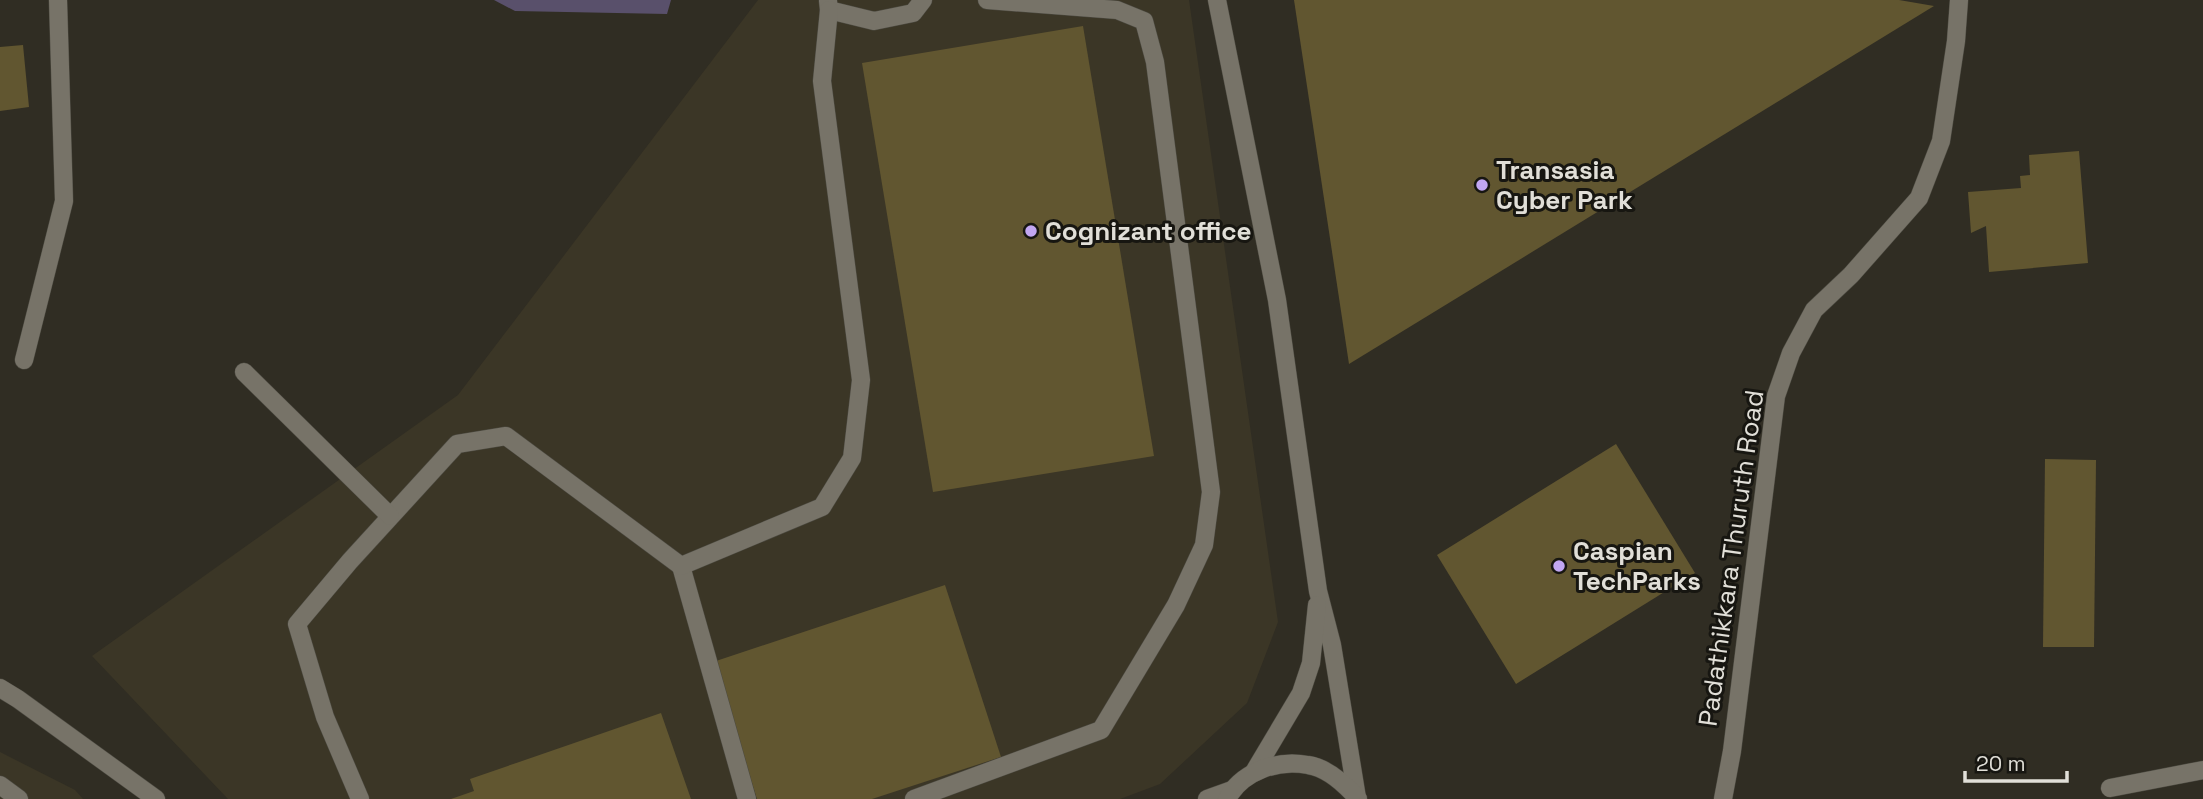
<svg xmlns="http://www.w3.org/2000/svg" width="2203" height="799" viewBox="0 0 2203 799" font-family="'Space Grotesk',sans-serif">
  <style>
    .built { fill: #3b3626 }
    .green { fill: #59506b }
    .building { fill: #615630 }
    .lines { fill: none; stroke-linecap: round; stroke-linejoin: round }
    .service-casing { stroke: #4c4a41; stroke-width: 19 }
    .minor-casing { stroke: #4c4a41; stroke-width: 19 }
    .service { stroke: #777368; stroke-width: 18 }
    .minor { stroke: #777368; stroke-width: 18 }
    .poi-dot { fill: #c2a7f2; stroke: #171611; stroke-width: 2.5 }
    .labels { text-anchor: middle; stroke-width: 6; stroke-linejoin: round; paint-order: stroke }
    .poi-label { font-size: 26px; font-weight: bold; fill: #e1dfd8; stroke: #171611; text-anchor: start }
    .street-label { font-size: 26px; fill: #e1dfd8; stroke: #171611 }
  </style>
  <rect width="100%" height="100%" fill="#302d23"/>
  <g class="built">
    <polygon points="758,0 1189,0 1278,622 1247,703 1160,784 1120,799 228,799 92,656 458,395"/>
    <polygon points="0,752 75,790 83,799 0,799"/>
  </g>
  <polygon class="green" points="494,0 671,0 667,14 515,11"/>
  <g class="building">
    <polygon points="1294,0 1899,0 1934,6 1349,364"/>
    <polygon points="1083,26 1154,456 933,492 862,63"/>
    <polygon points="23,45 29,107 0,111 0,47"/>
    <polygon points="2079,151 2088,263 1989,272 1986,226 1971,233 1968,192 2021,188 2020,176 2030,175 2029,155"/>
    <polygon points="1616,444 1695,573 1516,684 1437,555"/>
    <polygon points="2045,459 2096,460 2094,647 2043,647"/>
    <polygon points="945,585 1001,757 872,799 757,799 713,662"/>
    <polygon points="661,713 691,799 451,799 474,791 470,779"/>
  </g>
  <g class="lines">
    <g class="service-casing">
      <g id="service">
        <polyline points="828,1 829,10 874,21 913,13 923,0"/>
        <polyline points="681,566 747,799"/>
        <polyline points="0,785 19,799"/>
        <polyline points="360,799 325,717 297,624 350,561 457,444 506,436 681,566 822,507 852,458 861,380 822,81 829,10"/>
        <polyline points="914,799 1101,730 1176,605 1204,545 1211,492 1155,62 1144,21 1117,10 987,0"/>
      </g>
    </g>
    <g class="minor-casing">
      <g id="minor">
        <polyline points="1217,0 1277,300 1318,591 1332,645 1357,798"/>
        <polyline points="24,360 64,201 58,0"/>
        <polyline points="244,372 390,516"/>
        <polyline points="0,688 18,699 156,799"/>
        <polyline points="1254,772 1301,693 1311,663 1317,605"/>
        <polyline points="2110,788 2203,770"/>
        <polyline points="1207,799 1232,790"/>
        <path d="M1227,799C1242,771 1278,759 1308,765C1328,768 1345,784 1358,799"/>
        <polyline points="1723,799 1732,751 1776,396 1791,353 1814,310 1851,275 1919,198 1941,141 1956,41 1959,0"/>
      </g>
    </g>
    <use href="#service" class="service"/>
    <use href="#minor" class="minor"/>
  </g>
  <g class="poi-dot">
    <circle cx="1482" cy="185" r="7"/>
    <circle cx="1031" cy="231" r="7"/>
    <circle cx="1559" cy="566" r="7"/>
  </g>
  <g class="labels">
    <g class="poi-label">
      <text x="1496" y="179">Transasia<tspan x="1496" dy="30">Cyber Park</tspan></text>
      <text x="1045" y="240">Cognizant office</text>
      <text x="1573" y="560">Caspian<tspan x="1573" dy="30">TechParks</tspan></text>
    </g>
    <g class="street-label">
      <text transform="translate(1731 558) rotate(-82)" y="9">Padathikkara Thuruth Road</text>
    </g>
  </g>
  <path d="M1965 771v10h102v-10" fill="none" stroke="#e1dfd8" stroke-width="3.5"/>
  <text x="1976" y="771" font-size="21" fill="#e1dfd8" stroke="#171611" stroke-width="5" paint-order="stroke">20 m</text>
</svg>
